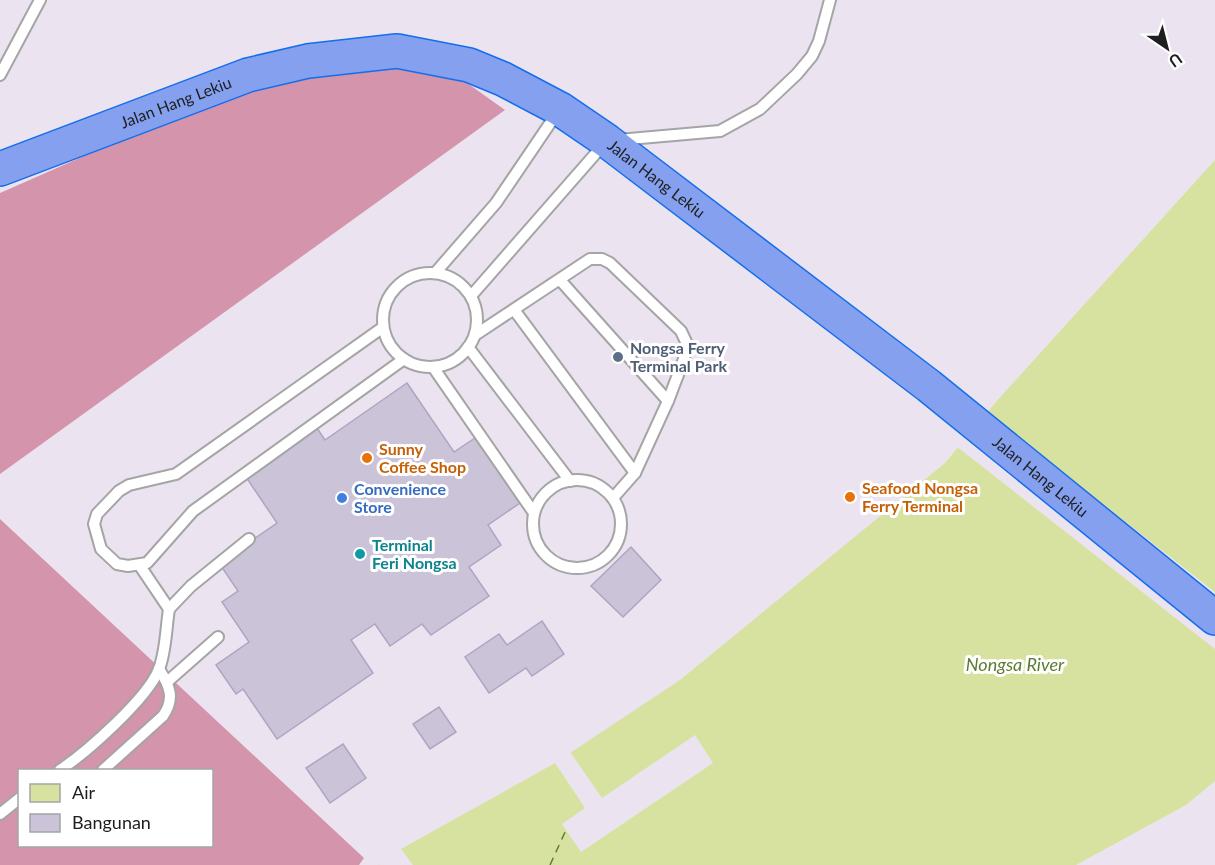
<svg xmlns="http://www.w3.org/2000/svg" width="1215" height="865" viewBox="0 0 1215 865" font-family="Lato,sans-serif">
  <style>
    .forest { fill: #d394ac; fill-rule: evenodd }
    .water { fill: #d8e2a0 }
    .pier { fill: #ebe4f0 }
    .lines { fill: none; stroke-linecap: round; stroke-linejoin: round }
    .ferry { stroke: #5c7d31; stroke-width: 1.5; stroke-dasharray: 8 6; stroke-linecap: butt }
    .building { fill: #cbc3d8; stroke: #b0a4c3; stroke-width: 1.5 }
    .lane-casing { stroke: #a5a5a5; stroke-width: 14 }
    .highway-casing { stroke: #146eeb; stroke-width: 36 }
    .lane { stroke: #fff; stroke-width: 10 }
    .highway { stroke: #84a0ef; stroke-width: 33 }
    .service-dot { fill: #5c6f8a; stroke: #fff; stroke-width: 2 }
    .food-dot { fill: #e8710a; stroke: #fff; stroke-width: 2 }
    .shop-dot { fill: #3f7fe0; stroke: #fff; stroke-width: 2 }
    .culture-dot { fill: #0f9aa8; stroke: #fff; stroke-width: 2 }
    .labels { text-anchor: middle; stroke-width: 6; stroke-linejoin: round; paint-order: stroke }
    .street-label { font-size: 16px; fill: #1e1e1e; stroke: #fff }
    .service-label { font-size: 16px; font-weight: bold; fill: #4e5e75; stroke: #fff; text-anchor: start }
    .food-label { font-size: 16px; font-weight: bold; fill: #c56008; stroke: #fff; text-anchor: start }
    .shop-label { font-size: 16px; font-weight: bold; fill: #366cbe; stroke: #fff; text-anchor: start }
    .culture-label { font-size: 16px; font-weight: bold; fill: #0d838f; stroke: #fff; text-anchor: start }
    .water-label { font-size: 18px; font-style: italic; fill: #5c7d31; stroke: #fff }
  </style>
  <rect width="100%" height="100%" fill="#ebe4f0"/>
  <g class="forest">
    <polygon points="395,54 453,73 505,110 0,474 0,193 273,73"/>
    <path d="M0,519L364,858L359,865H0ZM20,770H212V846H20Z"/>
  </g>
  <polygon class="water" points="1215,160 1215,781 1186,805 1076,865 379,865 401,849 555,763 680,680 945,463 995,403"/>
  <g class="pier">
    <polygon points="984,411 1215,592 1215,649 956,446"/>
    <polygon points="695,735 713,763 581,852 562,824 585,808 555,763 570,752 602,798"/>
    <polygon points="401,849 413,865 380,865 380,864"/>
  </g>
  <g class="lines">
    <polyline class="ferry" points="550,865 566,830"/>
  </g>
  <g class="building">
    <polygon points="407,383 454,452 475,438 520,503 488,525 501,545 469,567 489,596 431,635 422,624 390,646 375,624 351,640 373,673 277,739 243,689 236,694 216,665 249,642 222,602 238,591 219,563 277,523 246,477 317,428 325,440"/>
    <polygon points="631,547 661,580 623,617 591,586"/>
    <polygon points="542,621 564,654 532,676 526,668 489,693 465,657 499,634 507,645"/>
    <polygon points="439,707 456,732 430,749 413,724"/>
    <polygon points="343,744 366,778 330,803 306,768"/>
  </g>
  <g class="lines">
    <g class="lane-casing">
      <g id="lane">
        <polyline points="0,75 40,0"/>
        <polyline points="618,140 720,131 760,109 797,74 812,56 819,41 830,0"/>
        <polyline points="436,272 496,203 557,113"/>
        <circle cx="430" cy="320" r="47"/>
        <polyline points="560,280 668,401"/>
        <polyline points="471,296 604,144"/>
        <polyline points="515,311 635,473"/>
        <polyline points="382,328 176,474 129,485 119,491 97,514 94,524 101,549 117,564 128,566 147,563 193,511 404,359"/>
        <polyline points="475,335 590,259 602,259 610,263 681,331 687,344 684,359 668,401 635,473 613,498"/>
        <polyline points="468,347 570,481"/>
        <polyline points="433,367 534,513"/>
        <circle cx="577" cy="524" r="44"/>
        <polyline points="169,609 191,586 249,539"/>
        <polyline points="167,682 218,637"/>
        <path d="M60,770C87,752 148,698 159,669C166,651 166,628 169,609L140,566"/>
        <path d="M103,770L163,716C175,699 170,686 159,669"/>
        <polyline points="0,814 20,798"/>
      </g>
    </g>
    <g class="highway-casing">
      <g id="highway">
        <path id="s1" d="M0,169L248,75L308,61L397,51L469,65L503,79L560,109L607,141L929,386L1215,618"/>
      </g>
    </g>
    <use href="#lane" class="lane"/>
    <use href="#highway" class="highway"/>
  </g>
  <circle class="service-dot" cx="618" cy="357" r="6"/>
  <g class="food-dot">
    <circle cx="367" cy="458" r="6"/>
    <circle cx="850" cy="497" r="6"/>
  </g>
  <circle class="shop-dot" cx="342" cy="498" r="6"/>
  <circle class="culture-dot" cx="360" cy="554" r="6"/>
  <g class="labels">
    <g class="street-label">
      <text dy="6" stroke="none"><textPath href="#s1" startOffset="188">Jalan Hang Lekiu</textPath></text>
      <text dy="6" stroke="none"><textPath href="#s1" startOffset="710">Jalan Hang Lekiu</textPath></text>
      <text dy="6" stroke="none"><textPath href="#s1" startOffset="1196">Jalan Hang Lekiu</textPath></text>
    </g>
    <g class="service-label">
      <text x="630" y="354">Nongsa Ferry<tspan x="630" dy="18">Terminal Park</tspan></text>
    </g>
    <g class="food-label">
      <text x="379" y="455">Sunny<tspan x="379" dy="18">Coffee Shop</tspan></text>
      <text x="862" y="494">Seafood Nongsa<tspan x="862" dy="18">Ferry Terminal</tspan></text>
    </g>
    <g class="shop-label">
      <text x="354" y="495">Convenience<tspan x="354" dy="18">Store</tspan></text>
    </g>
    <g class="culture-label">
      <text x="372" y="551">Terminal<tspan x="372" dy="18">Feri Nongsa</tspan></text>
    </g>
    <g class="water-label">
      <text x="1015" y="671">Nongsa River</text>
    </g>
  </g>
  <rect x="18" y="769" width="195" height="78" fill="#ffffff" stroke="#a5a5a5" stroke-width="1.5"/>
  <rect x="30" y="784" width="30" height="18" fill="#d8e2a0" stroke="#a5a5a5" stroke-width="1.5"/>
  <text x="72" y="799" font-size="18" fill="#1e1e1e">Air</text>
  <rect x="30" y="814" width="30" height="18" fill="#cbc3d8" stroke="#a5a5a5" stroke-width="1.5"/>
  <text x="72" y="829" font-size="18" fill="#1e1e1e">Bangunan</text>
  <g transform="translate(1167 48) rotate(145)" stroke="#ffffff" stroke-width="4.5" paint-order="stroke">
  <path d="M0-4.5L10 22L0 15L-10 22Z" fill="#1e1e1e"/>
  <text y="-9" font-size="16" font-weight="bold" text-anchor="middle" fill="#1e1e1e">U</text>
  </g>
</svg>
